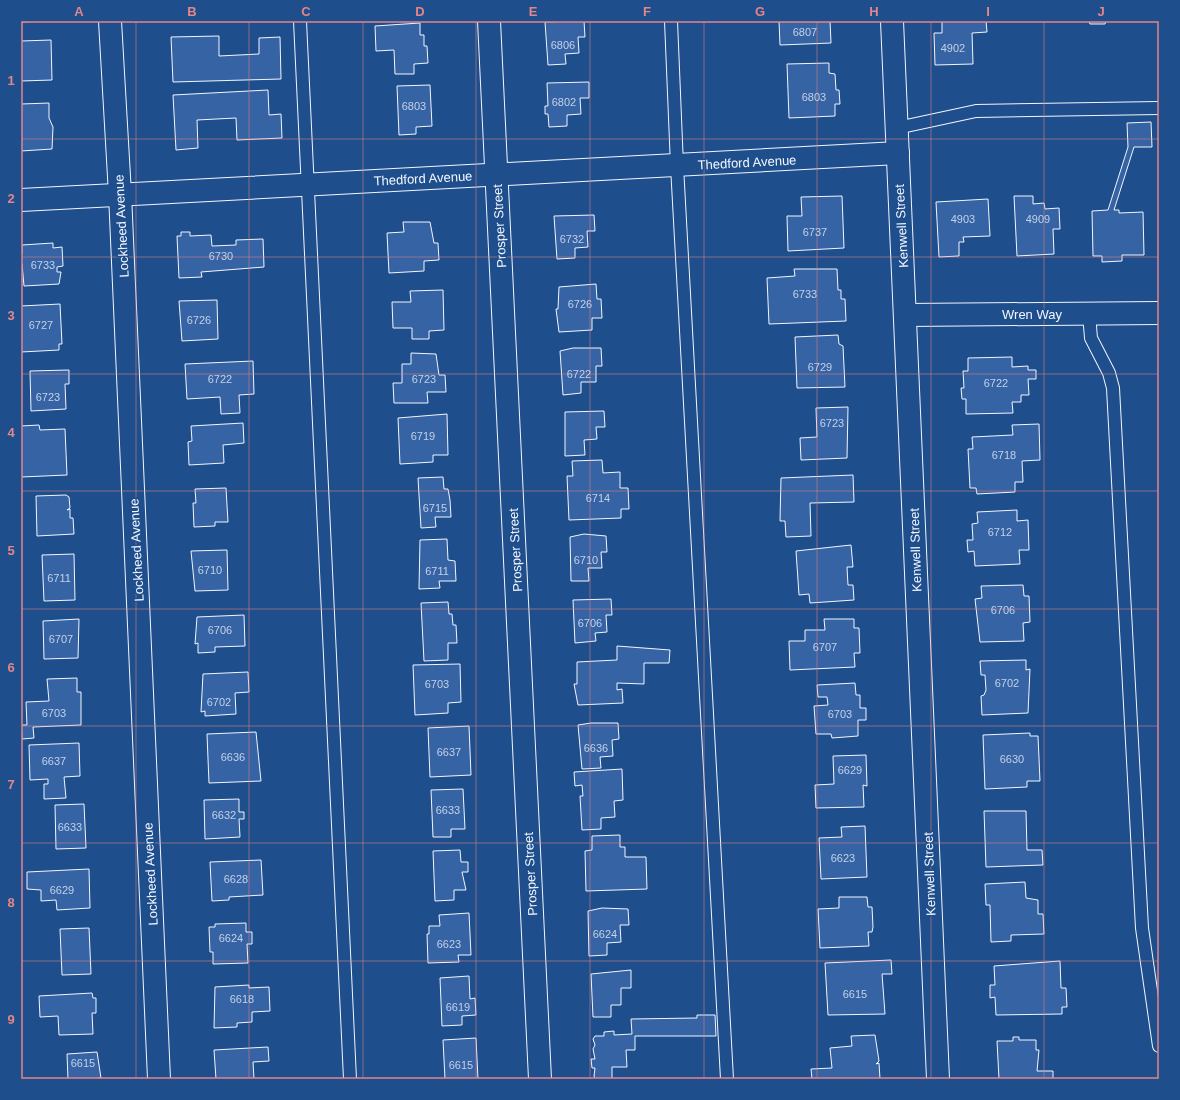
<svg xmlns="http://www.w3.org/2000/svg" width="1180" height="1100" viewBox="0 0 1180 1100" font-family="Arial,sans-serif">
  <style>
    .building { fill: #3563a3; stroke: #f2f6ff }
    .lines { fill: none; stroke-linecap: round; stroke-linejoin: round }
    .lane-casing { stroke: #f2f6ff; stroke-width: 14 }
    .street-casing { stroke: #f2f6ff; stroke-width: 24 }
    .lane { stroke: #1f4e8c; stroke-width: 12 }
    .street { stroke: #1f4e8c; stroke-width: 22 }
    .grid { fill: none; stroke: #e38589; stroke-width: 1; stroke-opacity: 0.55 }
    .labels { text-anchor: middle; stroke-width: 3; stroke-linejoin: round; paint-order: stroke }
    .number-label { font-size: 11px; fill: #c3d1e8 }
    .street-label { font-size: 13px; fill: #f2f6ff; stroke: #1f4e8c }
    .neatline { fill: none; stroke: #e38589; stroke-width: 1.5 }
    .grid-label { font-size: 13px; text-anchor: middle; font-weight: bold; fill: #e38589 }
  </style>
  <rect width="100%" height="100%" fill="#1f4e8c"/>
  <g class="building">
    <polygon points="21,21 44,21 21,22"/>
    <polygon points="570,21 584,21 585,37 578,37 579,53 565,54 566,64 548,65 545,22"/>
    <polygon points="779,21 830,21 831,43 780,45"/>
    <polygon points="942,21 986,21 987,32 972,33 973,64 935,65 934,33 942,33"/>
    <polygon points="1089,21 1106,21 1105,24 1090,24"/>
    <polygon points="420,23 420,35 424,35 424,46 427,46 428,63 414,64 414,74 395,74 394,50 376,51 375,26"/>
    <polygon points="219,36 219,56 259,54 259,38 280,37 281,79 173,82 171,37"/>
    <polygon points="51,40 52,80 21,81 21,41"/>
    <polygon points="829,63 829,73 835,74 836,90 839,90 840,104 835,104 835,116 789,118 787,64"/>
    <polygon points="589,82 589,98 580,98 581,114 567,115 567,126 549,127 548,114 545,114 545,106 548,106 547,83"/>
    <polygon points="430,85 432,126 416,127 416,134 399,135 397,86"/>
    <polygon points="268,90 269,115 281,114 282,138 237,140 236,118 197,120 198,148 176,150 173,95"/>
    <polygon points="49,103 49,118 53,127 52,149 21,151 21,104"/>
    <polygon points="1151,122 1152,147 1134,147 1114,210 1119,210 1119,213 1143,212 1144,255 1122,255 1122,261 1102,262 1102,256 1093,256 1092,211 1108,210 1128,147 1127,123"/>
    <polygon points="842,196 844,248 788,251 787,216 802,216 801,197"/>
    <polygon points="1014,196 1033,196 1033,204 1044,203 1045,209 1059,208 1060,229 1053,229 1054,254 1017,256"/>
    <polygon points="988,199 990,236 963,237 964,242 959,242 959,256 939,257 936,202"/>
    <polygon points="594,215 595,231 587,231 588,247 575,248 575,258 557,259 554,216"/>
    <polygon points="403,222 430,222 434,243 438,243 439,260 424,261 424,271 389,273 387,233 404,232"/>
    <polygon points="181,232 190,232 190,236 211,235 212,246 236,245 236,240 263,239 264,267 201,272 202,277 179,278 177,236 181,236"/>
    <polygon points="53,243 53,248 62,247 63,266 57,267 57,272 61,272 59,284 24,286 22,264 21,264 21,254 22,254 22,245"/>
    <polygon points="794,269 837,269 838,290 841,290 841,299 845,299 846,321 769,324 767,278 795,276"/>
    <polygon points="596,284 597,299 601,299 602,318 592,318 592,330 559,332 556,309 558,309 559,287"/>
    <polygon points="443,290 444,330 429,331 429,339 412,339 412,328 393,328 392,302 411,302 410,291"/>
    <polygon points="217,300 218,339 182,341 179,301"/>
    <polygon points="60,304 62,344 59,344 59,350 21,352 21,306"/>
    <polygon points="838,335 839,344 843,346 845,387 797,388 795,337"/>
    <polygon points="573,348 601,348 602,366 596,366 596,382 581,382 581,393 563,395 560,351"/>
    <polygon points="411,353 436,354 439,375 445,375 446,392 427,392 428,403 394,403 393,383 402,383 402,364 411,364"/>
    <polygon points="1012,357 1012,367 1028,366 1028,370 1036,370 1036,379 1028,379 1029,395 1021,395 1021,402 1012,402 1013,413 966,414 966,399 962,399 961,388 964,388 963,371 968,371 968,358"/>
    <polygon points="253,361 254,394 239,395 240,413 221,414 220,397 187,399 185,364"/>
    <polygon points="69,370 69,384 65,384 66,409 31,411 30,371"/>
    <polygon points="848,407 847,458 801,460 800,438 817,437 816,408"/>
    <polygon points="604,411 605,427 596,427 597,439 584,440 585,455 565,456 565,412"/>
    <polygon points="447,414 448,455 433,455 433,462 400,464 398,418"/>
    <polygon points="243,423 244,443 223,445 224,463 189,465 188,442 192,441 191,426"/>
    <polygon points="1039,424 1040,460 1022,461 1023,482 1015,482 1015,492 977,494 976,488 970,488 968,449 973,449 972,437 1013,435 1012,425"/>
    <polygon points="39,425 40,430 65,429 67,475 21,477 21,426"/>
    <polygon points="602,460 603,473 620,472 620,488 628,488 629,509 621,509 621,518 569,520 567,476 573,476 572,461"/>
    <polygon points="853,475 854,502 810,503 811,536 786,537 785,521 780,521 781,478"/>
    <polygon points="443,477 444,489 448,489 450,500 451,517 435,517 436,527 421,528 418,478"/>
    <polygon points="226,488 228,522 215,522 215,526 194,527 193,503 196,503 195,489"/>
    <polygon points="66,495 69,497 70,508 67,510 70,509 70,518 73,518 74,534 37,536 36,496"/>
    <polygon points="1017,510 1017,521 1028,520 1029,550 1019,550 1020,564 975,566 974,551 968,552 967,540 973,540 972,524 978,523 977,512"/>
    <polygon points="584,534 606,536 607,552 601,552 602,568 588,568 589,581 571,581 570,537"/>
    <polygon points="447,539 448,560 455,561 456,581 439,581 440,588 419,589 420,540"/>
    <polygon points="851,545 853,567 847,567 848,585 853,585 854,600 810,603 809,594 799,595 796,551"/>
    <polygon points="227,550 228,590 195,591 191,551"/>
    <polygon points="74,554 75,600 44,601 42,555"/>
    <polygon points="1023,585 1024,596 1029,596 1030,622 1023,623 1024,641 980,642 975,599 982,598 981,586"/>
    <polygon points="611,599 612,615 606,615 607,632 595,633 596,641 575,643 573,600"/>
    <polygon points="448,602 449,614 452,614 453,625 456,625 457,643 448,643 448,660 424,661 421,603"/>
    <polygon points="244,615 245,646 215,647 215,652 198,653 198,643 195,644 197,617"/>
    <polygon points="79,619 78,658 44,659 43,621"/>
    <polygon points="824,619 854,619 854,628 859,628 860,653 854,653 855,667 790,670 789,641 805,641 805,630 825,630"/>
    <polygon points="617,646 670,650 669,663 644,663 644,684 617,683 617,690 622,689 623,703 578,705 574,684 577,684 577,662 617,660"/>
    <polygon points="1026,660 1026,670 1030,669 1028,713 982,715 981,696 984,695 986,690 985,675 981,675 980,661"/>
    <polygon points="460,664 461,702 448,703 448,713 415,715 413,665"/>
    <polygon points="248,672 249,692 235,693 236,714 205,716 205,711 201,712 203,674"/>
    <polygon points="77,678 77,692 81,692 81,725 33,727 34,738 22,739 21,725 27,725 26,702 49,701 47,679"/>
    <polygon points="855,683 856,695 860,695 860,708 866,708 866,720 858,720 858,736 832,738 831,734 816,734 814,706 828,705 827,697 818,697 817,685"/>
    <polygon points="591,723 618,723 619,739 612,740 613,756 600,757 601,768 582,769 578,725"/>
    <polygon points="469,726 471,775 430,777 428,728"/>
    <polygon points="256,732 261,781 209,783 207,734"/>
    <polygon points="1030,733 1030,736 1038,736 1040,781 1027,781 1027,787 985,789 983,735"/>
    <polygon points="79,743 80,776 64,777 66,798 44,799 44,784 48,784 48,779 30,780 29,745"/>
    <polygon points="866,755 867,786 863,785 864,807 816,808 815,785 834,784 833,756"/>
    <polygon points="622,769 623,800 614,801 615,817 601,818 601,829 582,830 580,796 583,796 582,785 575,786 574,772"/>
    <polygon points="463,789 465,829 451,829 451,837 433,837 431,790"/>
    <polygon points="239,799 239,812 244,812 244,819 239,819 240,837 205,839 204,800"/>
    <polygon points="84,804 86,848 56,849 55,805"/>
    <polygon points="984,811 1026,811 1027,850 1042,850 1043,865 986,867"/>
    <polygon points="865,826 867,877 821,879 819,838 842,837 841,827"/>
    <polygon points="620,835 620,847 625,847 625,857 646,857 647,889 586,891 585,851 592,850 592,836"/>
    <polygon points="460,850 461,862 468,862 468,872 462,872 466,890 454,890 454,900 435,901 433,851"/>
    <polygon points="261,860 263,895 229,897 229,900 212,901 210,862"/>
    <polygon points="89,869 90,908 57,910 56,900 41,901 41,890 27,889 27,872"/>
    <polygon points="1025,882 1026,898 1038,900 1038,914 1043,914 1044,934 1011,935 1011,941 991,942 990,905 986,905 985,884"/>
    <polygon points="839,897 867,897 868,907 872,907 873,927 872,932 868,932 869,946 820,948 818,909 839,908"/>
    <polygon points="602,908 628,909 629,925 620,925 621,942 607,943 607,955 589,956 588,911"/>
    <polygon points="469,913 471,955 458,955 459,962 428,963 427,934 429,934 429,926 440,926 439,915"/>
    <polygon points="246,923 246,932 252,932 252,944 247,944 248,963 213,964 213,952 210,952 209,927 215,927 215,924"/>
    <polygon points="89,928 91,974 62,975 60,929"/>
    <polygon points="891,960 892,974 882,974 885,1014 828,1015 825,963"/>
    <polygon points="1060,961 1061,988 1066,988 1067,1007 1062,1007 1062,1014 996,1015 995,997 990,998 990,985 995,985 994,966"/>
    <polygon points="631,970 631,988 621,988 621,1005 611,1005 611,1017 593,1017 591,974"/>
    <polygon points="469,976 470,999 475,998 476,1015 462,1016 462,1025 442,1026 440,978"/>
    <polygon points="249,985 249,988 269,987 270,1011 252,1012 252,1022 237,1023 237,1027 214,1028 215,987"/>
    <polygon points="92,993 93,998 96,998 96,1013 92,1013 93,1034 59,1035 58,1016 40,1017 39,996"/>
    <polygon points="697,1015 715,1015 716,1036 635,1036 635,1050 626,1050 627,1067 612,1067 612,1079 595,1079 594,1076 595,1068 592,1068 591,1059 595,1059 593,1049 595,1045 593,1039 595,1036 604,1036 604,1032 614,1031 614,1035 632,1034 631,1019 697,1018"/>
    <polygon points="875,1035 879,1061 876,1064 879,1063 880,1079 812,1079 811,1069 832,1068 830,1048 852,1046 851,1036"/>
    <polygon points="1013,1037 1019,1037 1019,1040 1036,1040 1036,1050 1039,1050 1037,1071 1053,1071 1053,1079 999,1079 997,1041 1013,1041"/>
    <polygon points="476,1038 478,1079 445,1079 443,1040"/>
    <polygon points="268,1047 269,1061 253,1062 254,1079 216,1079 214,1050"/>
    <polygon points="97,1052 101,1078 98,1078 98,1079 68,1079 67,1054"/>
  </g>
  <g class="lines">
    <g class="lane-casing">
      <g id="lane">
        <polyline points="300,21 350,1079"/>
        <polyline points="671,21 677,166 727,1079"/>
        <polyline points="897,128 976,111 1159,108"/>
        <polyline points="1089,314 1091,338 1109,373 1113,388 1142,928 1159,1046"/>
      </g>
    </g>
    <g class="street-casing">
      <g id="street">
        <polyline points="110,21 120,194 159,1079"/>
        <polyline points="489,21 540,1079"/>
        <polyline points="892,21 938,1079"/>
        <polyline points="21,200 898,153"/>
        <polyline points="905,315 1159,313"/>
      </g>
    </g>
    <use href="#lane" class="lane"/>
    <use href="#street" class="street"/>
  </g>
  <path class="grid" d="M136,21V1079M249,21V1079M363,21V1079M476,21V1079M590,21V1079M704,21V1079M817,21V1079M931,21V1079M1044,21V1079M21,139H1159M21,257H1159M21,374H1159M21,491H1159M21,609H1159M21,726H1159M21,843H1159M21,961H1159"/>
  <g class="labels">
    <g class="number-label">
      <text x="805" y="36">6807</text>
      <text x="563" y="49">6806</text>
      <text x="953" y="52">4902</text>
      <text x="814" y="101">6803</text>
      <text x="564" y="106">6802</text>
      <text x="414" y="110">6803</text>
      <text x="963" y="223">4903</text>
      <text x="1038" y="223">4909</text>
      <text x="815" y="236">6737</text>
      <text x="572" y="243">6732</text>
      <text x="221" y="260">6730</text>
      <text x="43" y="269">6733</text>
      <text x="805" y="298">6733</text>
      <text x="580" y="308">6726</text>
      <text x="199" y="324">6726</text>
      <text x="41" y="329">6727</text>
      <text x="820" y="371">6729</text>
      <text x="579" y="378">6722</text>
      <text x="220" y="383">6722</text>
      <text x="424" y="383">6723</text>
      <text x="996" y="387">6722</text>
      <text x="48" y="401">6723</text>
      <text x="832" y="427">6723</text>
      <text x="423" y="440">6719</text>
      <text x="1004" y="459">6718</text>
      <text x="598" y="502">6714</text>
      <text x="435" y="512">6715</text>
      <text x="1000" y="536">6712</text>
      <text x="586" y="564">6710</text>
      <text x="210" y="574">6710</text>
      <text x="437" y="575">6711</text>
      <text x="59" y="582">6711</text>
      <text x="1003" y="614">6706</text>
      <text x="590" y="627">6706</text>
      <text x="220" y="634">6706</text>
      <text x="61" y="643">6707</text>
      <text x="825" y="651">6707</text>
      <text x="1007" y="687">6702</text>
      <text x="437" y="688">6703</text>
      <text x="219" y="706">6702</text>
      <text x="54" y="717">6703</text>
      <text x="840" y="718">6703</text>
      <text x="596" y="752">6636</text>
      <text x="449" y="756">6637</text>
      <text x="233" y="761">6636</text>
      <text x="1012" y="763">6630</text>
      <text x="54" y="765">6637</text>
      <text x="850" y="774">6629</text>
      <text x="448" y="814">6633</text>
      <text x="224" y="819">6632</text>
      <text x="70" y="831">6633</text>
      <text x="843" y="862">6623</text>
      <text x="236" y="883">6628</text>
      <text x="62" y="894">6629</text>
      <text x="605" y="938">6624</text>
      <text x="231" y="942">6624</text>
      <text x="449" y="948">6623</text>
      <text x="855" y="998">6615</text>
      <text x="242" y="1003">6618</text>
      <text x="458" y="1011">6619</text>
      <text x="83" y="1067">6615</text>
      <text x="461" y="1069">6615</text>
    </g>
    <g class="street-label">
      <text transform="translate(747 162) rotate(-3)" y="5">Thedford Avenue</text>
      <text transform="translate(423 178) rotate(-3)" y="5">Thedford Avenue</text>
      <text transform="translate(121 226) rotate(-93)" y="5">Lockheed Avenue</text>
      <text transform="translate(499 226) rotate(-93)" y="5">Prosper Street</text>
      <text transform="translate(901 226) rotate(-93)" y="5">Kenwell Street</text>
      <text x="1032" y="319">Wren Way</text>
      <text transform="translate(136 550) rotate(-93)" y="5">Lockheed Avenue</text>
      <text transform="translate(515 550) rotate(-93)" y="5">Prosper Street</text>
      <text transform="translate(915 550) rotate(-92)" y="5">Kenwell Street</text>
      <text transform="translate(150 874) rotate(-93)" y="5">Lockheed Avenue</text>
      <text transform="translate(530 874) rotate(-93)" y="5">Prosper Street</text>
      <text transform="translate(929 874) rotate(-92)" y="5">Kenwell Street</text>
    </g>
  </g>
  <rect width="1180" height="1100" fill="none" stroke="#1f4e8c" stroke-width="44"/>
  <rect x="22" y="22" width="1136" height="1056" class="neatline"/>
  <g class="grid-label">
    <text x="79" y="16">A</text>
    <text x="192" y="16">B</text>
    <text x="306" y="16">C</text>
    <text x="420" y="16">D</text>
    <text x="533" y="16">E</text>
    <text x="647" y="16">F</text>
    <text x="760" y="16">G</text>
    <text x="874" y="16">H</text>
    <text x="988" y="16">I</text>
    <text x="1101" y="16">J</text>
    <text x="11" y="85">1</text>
    <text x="11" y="203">2</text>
    <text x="11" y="320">3</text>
    <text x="11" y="437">4</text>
    <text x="11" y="555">5</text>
    <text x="11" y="672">6</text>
    <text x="11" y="789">7</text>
    <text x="11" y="907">8</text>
    <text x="11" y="1024">9</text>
  </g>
</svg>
